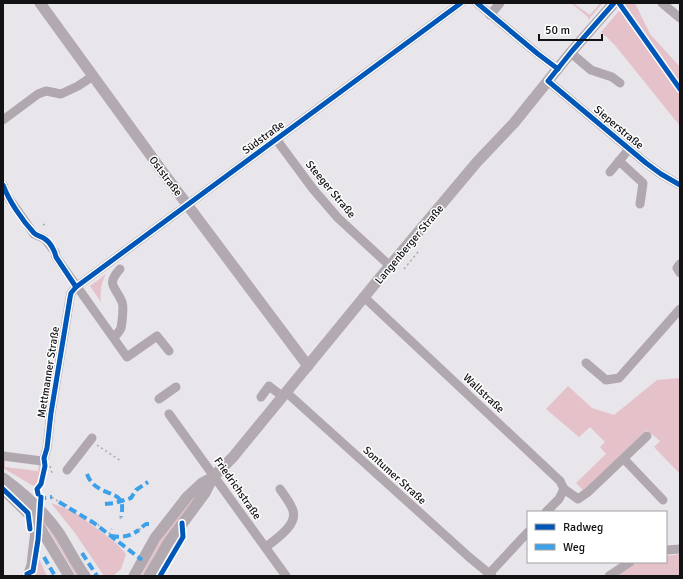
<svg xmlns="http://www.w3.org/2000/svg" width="683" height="579" viewBox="0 0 683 579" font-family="Signika,sans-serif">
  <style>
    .green { fill: #e5c1ca }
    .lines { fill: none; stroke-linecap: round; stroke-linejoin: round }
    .path { stroke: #aca7ad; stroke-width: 1.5; stroke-dasharray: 2 3; stroke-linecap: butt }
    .minor { stroke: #b1a7ae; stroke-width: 9 }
    .major { stroke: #b2aab0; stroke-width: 11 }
    .quiet { stroke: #3da1ea; stroke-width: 4; stroke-dasharray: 8 4; stroke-linecap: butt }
    .cycleway-casing { stroke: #fff; stroke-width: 8 }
    .cycleway { stroke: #0057b8; stroke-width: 5 }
    .labels { text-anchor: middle; stroke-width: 3; stroke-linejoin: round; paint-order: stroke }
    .street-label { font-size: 11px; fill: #121113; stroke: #fff }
  </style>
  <rect width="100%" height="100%" fill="#e8e6ea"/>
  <g class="green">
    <polygon points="571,3 573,3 590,15 600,3 603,3 588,20 588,17"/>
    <polygon points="626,3 635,3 650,34 680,67 680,126 614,44 601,32"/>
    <path d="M106,274C101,283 100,291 101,302L90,286Z"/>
    <polygon points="680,378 680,474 654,447 660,441 647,430 584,491 576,483 606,454 600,447 605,442 590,427 579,437 546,409 568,386 592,408 614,415 657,380"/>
    <polygon points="3,461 5,461 5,467 38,471 39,465 41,466 39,483 35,487 3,468"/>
    <polygon points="7,485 28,502 50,527 80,576 76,576 48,529 38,517"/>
    <path d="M202,489L156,552L144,576H141C157,545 175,512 202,489Z"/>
    <polygon points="51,503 73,511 116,543 126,554 121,569 113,576 104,576 75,533"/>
    <polygon points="680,554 680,576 615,576 637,562 666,562 666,556"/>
    <polygon points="38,557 39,559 47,576 37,576 35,575"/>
  </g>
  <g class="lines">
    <g class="path">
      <polyline points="43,225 45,224"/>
      <polyline points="404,269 418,252"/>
      <polyline points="97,445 121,461"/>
      <polyline points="50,466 52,473"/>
      <polyline points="52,497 59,502"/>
      <polyline points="66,506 69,502"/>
      <polyline points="120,519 121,517"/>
      <polyline points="98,526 100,522"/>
      <polyline points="139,530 142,527"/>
      <polyline points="109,534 112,529"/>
    </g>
    <g class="minor">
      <polyline points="477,3 538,54 558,69"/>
      <polyline points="662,3 680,18"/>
      <polyline points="490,15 500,3"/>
      <polyline points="571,53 591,70 612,77 620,83"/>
      <polyline points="548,81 646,163 661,174 680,185"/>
      <polyline points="3,120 38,94 46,91 61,94 78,86 93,76"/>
      <polyline points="276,139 313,189 338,218 390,266"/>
      <polyline points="619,161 643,183 640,204"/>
      <polyline points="610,172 629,149"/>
      <polyline points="3,185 6,194 34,234 45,239 55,252 56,257 127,357 157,336 169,351"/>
      <polyline points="680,264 677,268 680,273"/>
      <polyline points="364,297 560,481 564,489"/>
      <path d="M114,338C116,335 120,331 121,328C122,323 124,306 122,302C116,286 105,286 120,269"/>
      <polyline points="586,363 606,380 619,378 680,309"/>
      <polyline points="286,392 469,557 492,576"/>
      <polyline points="261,397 269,386 282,396"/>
      <polyline points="159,399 176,387"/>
      <polyline points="169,414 286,576"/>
      <polyline points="3,456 42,461 44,458 47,448 51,413 70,298 71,293 76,287 461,3"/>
      <polyline points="624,459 663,500"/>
      <polyline points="67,470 92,438"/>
      <polyline points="564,489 578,499 588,492 647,436"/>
      <polyline points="546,512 559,499 564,489"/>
      <path d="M266,547C276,539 300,524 292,508C289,501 284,495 280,489"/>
      <polyline points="666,550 680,549"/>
      <polyline points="27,576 31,565 36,521"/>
      <polyline points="487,576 528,532"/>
      <polyline points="609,576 630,562"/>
    </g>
    <g class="major">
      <polyline points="40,3 162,171 308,366"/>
      <path d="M3,478C25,494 43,510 59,533C68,547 75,562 85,576"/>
      <polyline points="3,489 36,521 69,576"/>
      <polyline points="134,576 155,538 187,497 202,483 213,477 233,457 383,274 477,162 514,123 572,51 614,3"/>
      <polyline points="149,576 168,543 205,493 213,477"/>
    </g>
    <g class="quiet">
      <path d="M87,474C94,494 116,491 121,501C123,506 122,512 121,517"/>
      <polyline points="39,495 44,498 52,497"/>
      <polyline points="59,502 94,523 142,560"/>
      <polyline points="105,504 115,503 131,498 136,490 148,482"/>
      <polyline points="142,527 146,524 150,524"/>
      <path d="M111,536C123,538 130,536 139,530"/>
      <polyline points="82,553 97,576"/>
      <polyline points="44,557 55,576"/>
    </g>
    <g class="cycleway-casing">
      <g id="cycleway">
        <polyline points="477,3 538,54 558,69"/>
        <polyline points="614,3 572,51 548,81 646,163 661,174 680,185"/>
        <polyline points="619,3 680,89"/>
        <path d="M3,185C9,201 22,220 34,233C37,236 41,236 45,239C50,242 55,251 56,257L76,287"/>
        <polyline points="3,489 28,513 30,529"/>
        <polyline points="38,494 37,489 41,484 45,466 44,458 47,448 51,413 70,298 71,293 76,287 461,3"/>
        <polyline points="27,574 33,571 38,540 41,497"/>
        <polyline points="160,576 183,537 182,523"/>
      </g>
    </g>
    <use href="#cycleway" class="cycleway"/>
  </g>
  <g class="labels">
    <g class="street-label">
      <text transform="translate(619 127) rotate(40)" y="4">Sieperstraße</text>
      <text transform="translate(263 137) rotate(-36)" y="4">Südstraße</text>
      <text transform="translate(166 176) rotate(53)" y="4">Oststraße</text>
      <text transform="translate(331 189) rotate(50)" y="4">Steeger Straße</text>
      <text transform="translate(409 244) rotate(-50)" y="4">Langenberger Straße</text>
      <text transform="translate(48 372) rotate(-81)" y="4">Mettmanner Straße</text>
      <text transform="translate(484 393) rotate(43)" y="4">Wallstraße</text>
      <text transform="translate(395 475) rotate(42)" y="4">Sontumer Straße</text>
      <text transform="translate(238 488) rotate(55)" y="4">Friedrichstraße</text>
    </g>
  </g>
  <rect width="683" height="579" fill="none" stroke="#121113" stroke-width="8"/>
  <rect x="527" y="511" width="140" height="52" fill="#ffffff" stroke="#a0a0a1"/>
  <rect x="535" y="524" width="20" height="6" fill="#0057b8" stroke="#a0a0a1"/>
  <text x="563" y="531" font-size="12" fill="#121113">Radweg</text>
  <rect x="535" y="544" width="20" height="6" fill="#3da1ea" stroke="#a0a0a1"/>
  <text x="563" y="551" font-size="12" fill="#121113">Weg</text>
  <path d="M539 34v6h63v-6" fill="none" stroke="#121113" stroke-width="2"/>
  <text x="545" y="34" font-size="12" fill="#121113" stroke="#ffffff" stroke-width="3" paint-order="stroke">50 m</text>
</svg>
